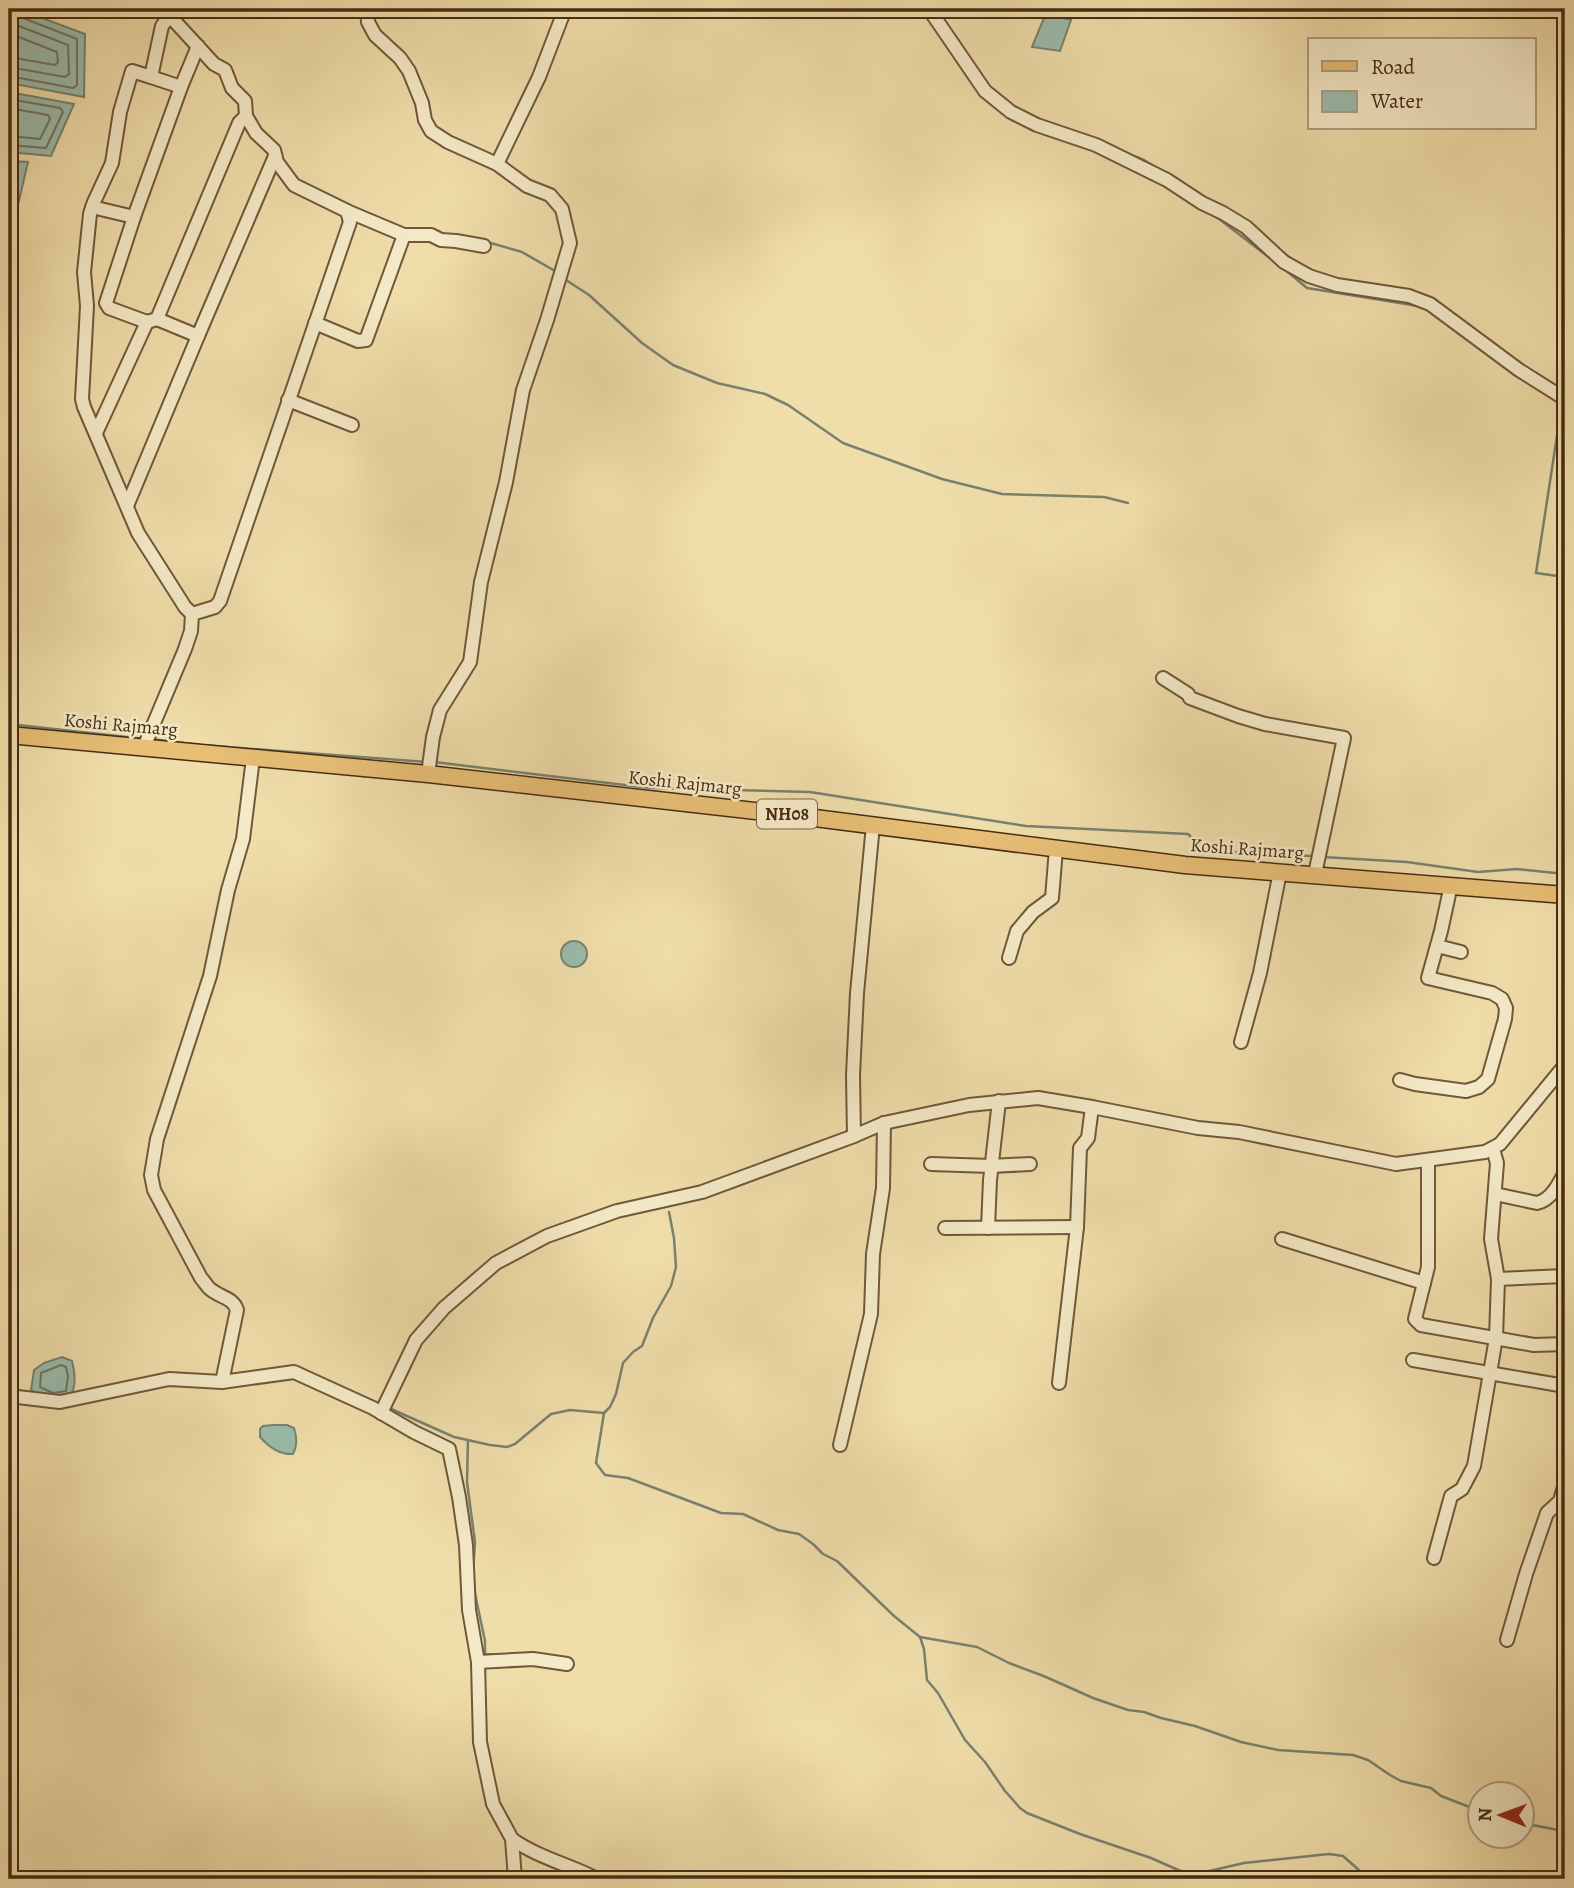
<svg xmlns="http://www.w3.org/2000/svg" width="1574" height="1888" viewBox="0 0 1574 1888" font-family="Alegreya,serif">
  <style>
    .water { fill: #9abcac; stroke: #78826f; stroke-width: 2 }
    .lines { fill: none; stroke-linecap: round; stroke-linejoin: round }
    .shore { stroke: #707460; stroke-width: 2 }
    .stream { stroke: #78826f; stroke-width: 2.5 }
    .minor-casing { stroke: #70583a; stroke-width: 16 }
    .major-casing { stroke: #462c14; stroke-width: 19 }
    .minor { stroke: #f5eac8; stroke-width: 12 }
    .major { stroke: #e8bf75; stroke-width: 16 }
    .labels { text-anchor: middle; stroke-width: 5; stroke-linejoin: round; paint-order: stroke }
    .shield { fill: #f5eac8; stroke: #7a654a; stroke-width: 2 }
    .shield-label { font-size: 18px; font-weight: bold; fill: #462c14 }
    .street-label { font-size: 19px; fill: #462c14; stroke: #f5eac8 }
  </style>
  <rect width="100%" height="100%" fill="#f0deaa"/>
  <filter id="stains"><feTurbulence type="fractalNoise" baseFrequency=".00286" numOctaves="4"/><feColorMatrix values="0 0 0 0 .2 0 0 0 0 .09 0 0 0 0 .02 0 0 0 .5 -.17"/></filter>
  <radialGradient id="worn" r=".72"><stop offset=".6" stop-color="#630" stop-opacity="0"/><stop offset="1" stop-color="#630" stop-opacity=".3"/></radialGradient>
  <g class="water">
    <polygon points="9,9 18,9 85,34 84,97 9,83"/>
    <polygon points="1046,13 1071,20 1060,51 1032,47"/>
    <polygon points="9,92 74,104 51,156 9,152"/>
    <polygon points="9,161 28,162 11,235 9,235"/>
    <circle cx="574" cy="954" r="13"/>
    <path d="M62,1357L72,1361C75,1374 77,1387 69,1398L42,1396L31,1390L34,1370L44,1363Z"/>
    <path d="M273,1425H287L294,1428C297,1437 298,1445 293,1454C280,1455 268,1446 260,1437V1429L263,1426Z"/>
  </g>
  <g class="lines">
    <g class="shore">
      <polyline points="9,31 16,36 57,52 58,62 55,65 9,57"/>
      <polyline points="9,67 65,77 69,74 68,45 19,26 12,18 10,9"/>
      <polyline points="9,76 73,88 77,85 77,39 23,18 20,14 19,9"/>
      <polyline points="9,99 60,108 63,112 46,148 9,145"/>
      <polyline points="9,108 48,115 50,119 40,139 9,136"/>
      <polygon points="61,1365 66,1367 68,1376 66,1391 53,1393 40,1387 41,1373"/>
    </g>
    <g class="stream">
      <polyline points="207,48 219,61"/>
      <polyline points="1126,153 1144,160 1163,172"/>
      <polyline points="1214,215 1275,262"/>
      <polyline points="487,242 522,252 555,271"/>
      <polyline points="1281,251 1296,262"/>
      <polyline points="1283,268 1307,288 1418,306"/>
      <polyline points="566,280 589,295 642,343 673,365 717,383 765,394 788,405 843,443 942,479 1002,494 1104,497 1128,503"/>
      <polyline points="1562,403 1536,573 1565,577"/>
      <polyline points="9,724 145,739"/>
      <polyline points="151,739 200,745 427,762"/>
      <polyline points="434,762 650,788 810,792 1026,826 1188,834 1198,844 1239,853 1313,856"/>
      <polyline points="1323,857 1407,862 1478,872 1517,869 1565,874"/>
      <polyline points="669,1212 674,1238 676,1267 671,1286 653,1318 642,1346 633,1352 623,1363 616,1394 610,1407 604,1413 596,1463 605,1475 628,1478 721,1513 743,1514 778,1530 799,1534 813,1544 823,1554 837,1561 894,1616 920,1637 924,1649 927,1680 938,1693 965,1740 985,1762 1005,1791 1020,1808 1027,1813 1080,1834 1151,1858 1185,1873 1205,1872 1244,1863 1329,1854 1343,1856 1369,1879"/>
      <polyline points="389,1408 454,1437 490,1445 507,1447 515,1444 551,1414 570,1410 604,1413"/>
      <polyline points="468,1440 467,1482 475,1542 473,1572"/>
      <polyline points="474,1589 485,1641 485,1654 496,1655"/>
      <polyline points="920,1637 977,1647 1009,1663 1046,1677 1093,1698 1128,1710 1144,1712 1161,1718 1195,1726 1241,1742 1278,1750 1353,1755 1368,1760 1390,1775 1401,1781 1431,1788 1441,1796 1480,1811"/>
      <polyline points="1522,1823 1558,1830"/>
    </g>
    <g class="minor-casing">
      <g id="minor">
        <polyline points="367,9 368,22 375,35 400,58 409,71 422,103 425,120 431,131 448,142 497,164 527,186 550,195 562,209 570,243 547,320 523,390 506,482 481,582 470,662 440,710 433,737 428,774"/>
        <polyline points="929,9 985,91 1011,112 1037,125 1096,145 1167,180 1202,203 1223,213 1246,227 1284,262 1309,276 1337,285 1409,296 1430,304 1519,370 1565,399"/>
        <polyline points="169,15 214,64 225,70 232,88 245,101 246,116 256,133 274,150 277,162 294,185 347,211 350,222 220,601 215,607 192,614"/>
        <polyline points="181,87 198,46"/>
        <polyline points="497,164 539,77 565,9"/>
        <polyline points="92,207 134,217 106,303 109,308 147,322"/>
        <polyline points="134,217 181,87 151,77"/>
        <polyline points="404,235 431,235 441,240 456,241 484,246"/>
        <polyline points="157,319 198,336 275,156"/>
        <polyline points="315,323 358,341 366,340 404,235 347,211"/>
        <polyline points="288,400 352,425"/>
        <polyline points="96,433 147,322 157,319 239,123 246,116"/>
        <polyline points="127,506 198,336"/>
        <polyline points="1163,678 1188,694 1190,698 1238,716 1265,724 1344,738 1315,874"/>
        <polyline points="144,747 185,649 191,631 192,614 185,607 138,533 84,407 82,399 87,306 84,272 90,214 94,202 112,163 120,112 132,71 151,77 162,26 174,9"/>
        <polyline points="1437,946 1461,952"/>
        <polyline points="1009,958 1017,931 1033,912 1052,898 1056,849"/>
        <polyline points="1241,1042 1260,973 1280,872"/>
        <polyline points="1400,1080 1415,1084 1466,1091 1479,1087 1488,1079 1505,1019 1506,1008 1502,999 1492,993 1428,978 1441,931 1451,885"/>
        <polyline points="854,1136 853,1075 857,993 873,825"/>
        <polyline points="1428,1161 1428,1267 1415,1319 1421,1325 1534,1345 1565,1344"/>
        <polyline points="931,1164 991,1166 1030,1164"/>
        <path d="M1495,1194L1537,1203C1551,1200 1559,1184 1565,1172"/>
        <polyline points="945,1228 1077,1227"/>
        <polyline points="988,1228 990,1180 999,1101"/>
        <polyline points="1282,1239 1424,1283"/>
        <polyline points="1498,1279 1565,1276"/>
        <polyline points="1413,1360 1565,1386"/>
        <path d="M222,1382L237,1310C233,1297 218,1297 209,1288C206,1285 204,1281 201,1278L154,1190L151,1175L157,1139L210,976L228,890L243,839L253,758"/>
        <polyline points="1059,1383 1077,1227 1080,1148 1088,1138 1092,1107"/>
        <polyline points="9,1396 60,1402 169,1379 222,1382 294,1372 373,1408 414,1432 449,1449 459,1497 466,1545 469,1610 478,1662 480,1742 493,1804 512,1839 515,1879"/>
        <polyline points="381,1413 416,1340 444,1308 496,1263 547,1236 617,1211 702,1192 854,1136 884,1123 969,1105 1038,1098 1092,1107 1198,1128 1239,1132 1396,1164 1485,1152 1500,1144 1565,1065"/>
        <polyline points="840,1445 871,1314 873,1254 883,1188 884,1123"/>
        <polyline points="1434,1558 1451,1496 1462,1489 1474,1466 1496,1338 1498,1279 1491,1239 1497,1163 1493,1149"/>
        <polyline points="1507,1640 1526,1574 1547,1513 1560,1501 1565,1483"/>
        <polyline points="478,1662 533,1659 567,1664"/>
        <polyline points="1564,1831 1565,1831"/>
        <path d="M512,1839C537,1857 570,1865 597,1879"/>
      </g>
    </g>
    <g class="major-casing">
      <polyline id="major" points="9,735 428,774 799,816 1185,865 1565,895"/>
    </g>
    <use href="#minor" class="minor"/>
    <use href="#major" class="major"/>
  </g>
  <g class="labels">
    <rect class="shield" x="757" y="799.5" width="60" height="29" rx="5"/>
    <g class="shield-label">
      <text x="787" y="820">NH08</text>
    </g>
    <g class="street-label">
      <text transform="translate(121 724) rotate(5)" y="7">Koshi Rajmarg</text>
      <text transform="translate(685 782) rotate(6)" y="7">Koshi Rajmarg</text>
      <text transform="translate(1247 848) rotate(4)" y="7">Koshi Rajmarg</text>
    </g>
  </g>
  <rect width="1574" height="1888" fill="none" stroke="#f0deaa" stroke-width="35"/>
  <rect x="10" y="10" width="1553" height="1867" fill="none" stroke="#462c14" stroke-width="3.5"/>
  <rect x="18" y="18" width="1539" height="1853" fill="none" stroke="#462c14" stroke-width="2"/>
  <rect x="1308" y="38" width="228" height="91" fill="#f5eac8" stroke="#af9e80" stroke-width="2"/>
  <rect x="1322" y="61" width="35" height="10" fill="#e8bf75" stroke="#af9e80" stroke-width="2"/>
  <text x="1371" y="74" font-size="21" fill="#462c14">Road</text>
  <rect x="1322" y="91" width="35" height="21" fill="#9abcac" stroke="#af9e80" stroke-width="2"/>
  <text x="1371" y="108" font-size="21" fill="#462c14">Water</text>
  <g transform="translate(1501 1815) rotate(271)"><circle r="33" fill="#f5eac8" stroke="#af9e80" stroke-width="2"/>
  <path d="M0-5L12 26L0 18L-12 26Z" fill="#8f2418"/>
  <text y="-10" font-size="19" font-weight="bold" text-anchor="middle" fill="#462c14">N</text>
  </g>
  <rect width="100%" height="100%" filter="url(#stains)"/>
  <rect width="100%" height="100%" fill="url(#worn)"/>
</svg>
